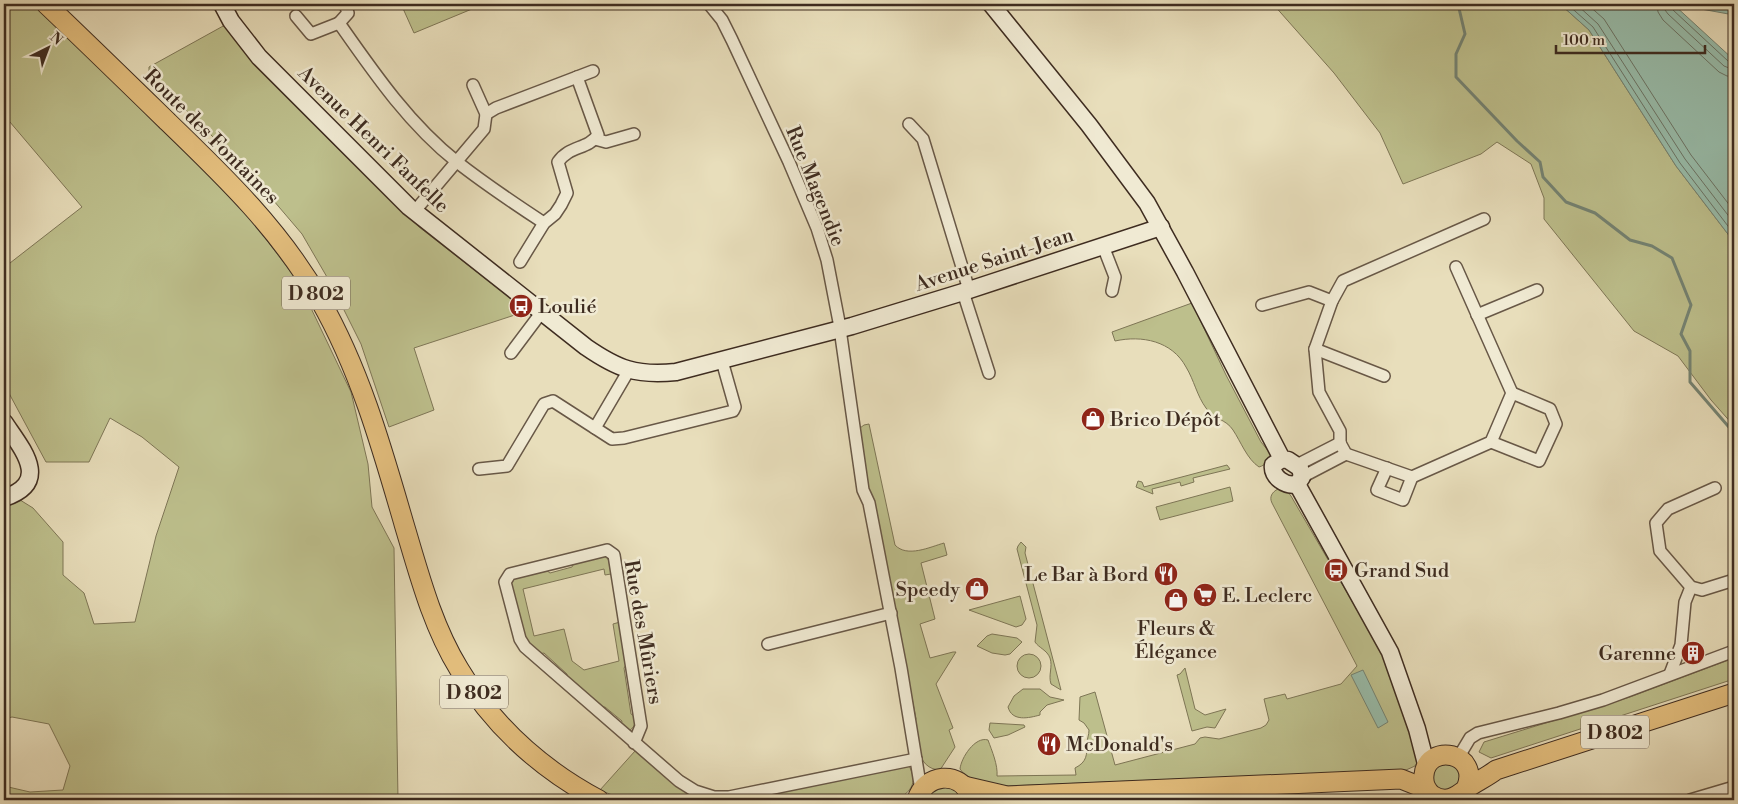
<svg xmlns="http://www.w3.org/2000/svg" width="1738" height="804" viewBox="0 0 1738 804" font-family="'Libre Bodoni',serif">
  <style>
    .green { fill: #bdbf8c; stroke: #7e7656 }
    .water { fill: #98bdab; stroke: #748373 }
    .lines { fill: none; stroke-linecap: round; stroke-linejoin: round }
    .shore { stroke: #6b7466; stroke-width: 1 }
    .stream { stroke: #748373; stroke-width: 3 }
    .street-casing { stroke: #685847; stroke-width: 14 }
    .secondary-casing { stroke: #3e2c20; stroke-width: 19 }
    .primary-casing { stroke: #3e2c20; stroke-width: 21 }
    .street { stroke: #f0ead3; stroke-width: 11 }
    .secondary { stroke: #f0ead3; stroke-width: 16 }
    .primary { stroke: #e4bf7e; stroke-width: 19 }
    .labels { text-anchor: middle; stroke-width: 5; stroke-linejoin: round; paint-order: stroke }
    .shield { fill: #f0ead3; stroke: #736556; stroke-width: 1 }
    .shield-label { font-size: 19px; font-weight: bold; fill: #3e2c20 }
    .street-label { font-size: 20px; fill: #3e2c20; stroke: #f0ead3 }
    .poi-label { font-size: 20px; fill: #3e2c20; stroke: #f0ead3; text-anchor: start }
  </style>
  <rect width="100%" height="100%" fill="#e8debb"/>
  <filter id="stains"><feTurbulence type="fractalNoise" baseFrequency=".004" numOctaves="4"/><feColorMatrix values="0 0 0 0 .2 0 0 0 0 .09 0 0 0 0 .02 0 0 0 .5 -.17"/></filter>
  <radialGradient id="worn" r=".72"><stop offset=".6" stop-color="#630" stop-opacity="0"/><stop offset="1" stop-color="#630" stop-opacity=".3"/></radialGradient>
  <g class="green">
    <polygon points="4,4 36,4 229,190 299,283 351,392 368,464 372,507 394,548 398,800 4,800 4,786 30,792 63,790 70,766 49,724 12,717 4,719 4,490 33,508 63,542 63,575 84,593 94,624 135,622 156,536 179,467 142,437 110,418 89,462 46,462 4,384 4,262 10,263 82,207 4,115"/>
    <polygon points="401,4 484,4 414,33"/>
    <polygon points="1273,4 1560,4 1589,30 1676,166 1734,242 1734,426 1711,400 1678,356 1634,331 1544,219 1544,198 1531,164 1497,142 1481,154 1403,184 1380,133 1334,73"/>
    <polygon points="225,25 331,142 419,227 527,311 414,348 434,410 389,427 361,344 331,284 302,234 256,180 149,73 149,67"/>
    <path d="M1192,303L1226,375L1261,442L1270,453C1270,460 1266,465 1259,467C1247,459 1241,442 1233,430C1226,419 1213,419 1206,408C1197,396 1194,380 1186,367C1172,341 1142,335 1115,341L1112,332Z"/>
    <path d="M869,424L895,545C907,558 930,547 944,543L947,555L921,563L935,619L920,624L930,658L953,652H956L936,684L953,728L949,730L955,747L940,770C916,769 917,740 914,722L916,719L874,501L868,489L860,428L864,425Z"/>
    <polygon points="1227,465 1230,469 1193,478 1194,482 1181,486 1180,482 1152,489 1153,494 1136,487 1138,481 1142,482 1144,487"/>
    <polygon points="1230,487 1233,501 1160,520 1156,507"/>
    <path d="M1278,489L1287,491L1291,496L1381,651L1411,735L1420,757L1415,766L1406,770L1007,786C983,786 975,789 960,769C961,758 975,736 988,740C992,751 998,765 997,776L1076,775L1075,768C1087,762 1087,755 1087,743C1087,739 1089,735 1089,730L1084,723L1079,720L1080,697L1095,692L1115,765L1195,744L1200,738L1205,737L1219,739L1261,728L1266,725L1269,720L1264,699L1285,694L1287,699L1341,684L1357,666L1272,503C1269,497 1272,492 1278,489Z"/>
    <path d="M1021,542L1026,547L1025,553L1061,690L1051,684C1048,675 1053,667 1050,658C1047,650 1039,648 1035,642L1037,625L1017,549L1018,546Z"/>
    <path d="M605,555L609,561L611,574L605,575L604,569L523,589L534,636L564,629L572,661L584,670L619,661L613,624L620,622L626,665L624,668L631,714L634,716C635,722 636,726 630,730L621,726L622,721L605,707H600L567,678V674L544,653L539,654L526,641L509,583L514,578L546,570L550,573L572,567L574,563Z"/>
    <polygon points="1020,596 1026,619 1022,625 1016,627 969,610"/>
    <polygon points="992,634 1017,638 1022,642 1010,654 1005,655 992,653 977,646 987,636"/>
    <circle cx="1029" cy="666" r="12"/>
    <polygon points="1734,658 1734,679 1491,758 1479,752 1484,742 1630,697"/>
    <polygon points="1185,668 1195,709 1205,715 1226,709 1215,728 1207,727 1192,731 1177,675 1180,674"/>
    <path d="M1023,689H1040L1050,697L1064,700L1047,705L1040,712V715C1029,718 1012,722 1008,707L1014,696Z"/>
    <polygon points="990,723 1024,725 1025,727 1008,735 994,738 989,730"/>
    <polygon points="635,751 677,784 710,800 624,800 600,790"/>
    <polygon points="1450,760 1464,775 1455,793 1434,790 1431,769"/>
    <path d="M908,764C918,781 913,791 896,800H733Z"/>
    <polygon points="948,783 966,800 923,800 926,792"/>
  </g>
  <g class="water">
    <polygon points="1560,4 1673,4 1734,60 1734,242 1676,166 1589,30"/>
    <polygon points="1693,4 1734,4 1734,15 1701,9"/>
    <polygon points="1363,670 1388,722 1378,728 1351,675"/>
  </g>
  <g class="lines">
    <g class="shore">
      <polyline points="1567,4 1593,27 1680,163 1734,234"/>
      <polyline points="1576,4 1598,24 1685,159 1734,223"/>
      <polyline points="1587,4 1604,19 1691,155 1734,211"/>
      <polyline points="1657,4 1658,12 1663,20 1719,72 1727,76 1734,77"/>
      <polyline points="1664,4 1665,10 1668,14 1724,66 1734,70"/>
      <polyline points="1671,4 1673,10 1728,61 1734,64"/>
    </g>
    <polyline class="stream" points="1458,4 1465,34 1456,54 1456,77 1517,141 1540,162 1543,177 1566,202 1595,213 1630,240 1652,246 1672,258 1691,305 1681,334 1690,351 1690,382 1734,433"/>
    <g class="street-casing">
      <g id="street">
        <path d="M345,4L348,13L339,23C374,73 409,124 457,162C485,184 515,204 544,223"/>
        <polyline points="709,4 722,20 732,40 789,162 817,228 827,260 839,322 863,490 869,503 901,668 921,790"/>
        <polyline points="296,16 311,34 339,23"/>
        <polyline points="486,114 496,108 593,71"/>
        <polyline points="909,124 923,139 969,290"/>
        <polyline points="595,139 606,142 634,134"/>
        <polyline points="414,212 484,129 486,114 473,85"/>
        <polyline points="1103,246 1115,277 1112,291"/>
        <path d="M520,262L544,223L555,214L561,205L567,193L558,162C570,145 587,150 598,135L577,77"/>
        <polyline points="963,292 989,373"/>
        <polyline points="1262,305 1309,292 1332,301"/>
        <polyline points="1477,315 1537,290"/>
        <polyline points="1315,349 1384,376"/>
        <polyline points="511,353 541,313"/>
        <polyline points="595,428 629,370"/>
        <polyline points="1491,442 1539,461 1556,424 1550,409 1512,393"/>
        <polyline points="1340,443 1346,454 1412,477 1491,442 1512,393 1456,267"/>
        <polyline points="1340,443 1340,431 1319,392 1315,349 1332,301 1343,281 1484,219"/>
        <polyline points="1297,465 1340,443"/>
        <polyline points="1387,468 1377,490 1403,500 1412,477"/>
        <polyline points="479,469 507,466 544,404 553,401 612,439 624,438 733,411 735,407 722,361"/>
        <polyline points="1302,477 1346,454"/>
        <polyline points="1715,488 1668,509 1656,523 1660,551 1691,587 1702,590 1734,580"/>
        <polyline points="768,644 891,613"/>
        <polyline points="1670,674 1681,645 1685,602 1691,587"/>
        <polyline points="634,743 641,726 614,555 607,550 510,574 505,582 520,639 525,647 679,781 695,791 714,797 729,797 916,759"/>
        <polyline points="1458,758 1470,738 1478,733 1559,713 1603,700 1734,651"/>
        <polyline points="1690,800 1734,787"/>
      </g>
    </g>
    <g class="secondary-casing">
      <g id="secondary">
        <path d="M222,4L231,21L259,57L409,207L586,347C618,369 636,376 676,372L852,326L963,292L1161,227"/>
        <path d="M991,4L1089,125L1147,203L1185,272L1282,459L1288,460L1300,468L1302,477L1297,484C1286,487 1271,477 1273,465L1282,459"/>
        <path d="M4,422C22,449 52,482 4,498"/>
        <polyline points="1297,484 1390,652 1417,729 1425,760 1428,764"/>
      </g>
    </g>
    <g class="primary-casing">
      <g id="primary">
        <path d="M46,4C87,43 128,83 168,122C225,177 281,231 320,300C360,370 382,448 404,524C419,574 432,625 459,669C493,726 541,769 599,800"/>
        <polyline points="964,786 1007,796 1401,779 1426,789"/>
        <path d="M1466,789C1482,752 1427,742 1424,775C1423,783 1426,790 1432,795C1446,804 1456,797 1466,789C1476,782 1487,777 1496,770L1734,693"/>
        <path d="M917,800C924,774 960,769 971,797"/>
      </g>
    </g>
    <use href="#street" class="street"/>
    <use href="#secondary" class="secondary"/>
    <use href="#primary" class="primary"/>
  </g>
  <defs>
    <g id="bus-disc" transform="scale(1.25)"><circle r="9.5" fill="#8f2418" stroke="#f0ead3"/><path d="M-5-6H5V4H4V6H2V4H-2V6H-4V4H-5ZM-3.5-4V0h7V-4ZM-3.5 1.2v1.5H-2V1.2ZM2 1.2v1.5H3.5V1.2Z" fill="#fff"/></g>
    <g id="shop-disc" transform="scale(1.25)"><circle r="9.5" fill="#8f2418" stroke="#f0ead3"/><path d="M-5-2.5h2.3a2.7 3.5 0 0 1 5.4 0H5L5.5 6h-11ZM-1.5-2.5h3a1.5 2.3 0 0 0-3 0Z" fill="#fff"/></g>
    <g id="restaurant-disc" transform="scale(1.25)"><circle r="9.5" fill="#8f2418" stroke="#f0ead3"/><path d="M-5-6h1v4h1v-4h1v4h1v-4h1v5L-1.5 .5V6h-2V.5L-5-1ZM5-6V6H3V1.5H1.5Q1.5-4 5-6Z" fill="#fff"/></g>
    <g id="supermarket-disc" transform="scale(1.25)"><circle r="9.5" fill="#8f2418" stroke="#f0ead3"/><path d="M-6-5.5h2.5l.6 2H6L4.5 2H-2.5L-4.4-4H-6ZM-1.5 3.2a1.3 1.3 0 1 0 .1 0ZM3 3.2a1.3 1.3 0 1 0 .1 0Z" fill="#fff"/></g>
    <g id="building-disc" transform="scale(1.25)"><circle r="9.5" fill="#8f2418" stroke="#f0ead3"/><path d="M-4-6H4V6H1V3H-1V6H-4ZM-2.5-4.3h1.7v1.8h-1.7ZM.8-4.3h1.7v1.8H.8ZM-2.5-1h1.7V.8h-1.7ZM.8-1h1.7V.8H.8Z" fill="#fff"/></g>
  </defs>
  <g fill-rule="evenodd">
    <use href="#bus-disc" x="521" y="306"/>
    <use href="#shop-disc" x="1093" y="419"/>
    <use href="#bus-disc" x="1336" y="570"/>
    <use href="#restaurant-disc" x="1166" y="574"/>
    <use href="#shop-disc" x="977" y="589"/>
    <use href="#supermarket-disc" x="1205" y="595"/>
    <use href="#shop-disc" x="1176" y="600"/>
    <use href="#building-disc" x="1693" y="653"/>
    <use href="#restaurant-disc" x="1049" y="744"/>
  </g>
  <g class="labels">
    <g class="shield">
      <rect x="282" y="276.5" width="68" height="33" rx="4"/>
      <rect x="440" y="675.5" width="68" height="33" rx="4"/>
      <rect x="1581" y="715.5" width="68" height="33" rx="4"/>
    </g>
    <g class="shield-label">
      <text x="316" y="300">D 802</text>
      <text x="474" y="699">D 802</text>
      <text x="1615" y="739">D 802</text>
    </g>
    <g class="street-label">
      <text transform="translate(212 136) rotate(45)" y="7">Route des Fontaines</text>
      <text transform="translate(374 139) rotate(44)" y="7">Avenue Henri Fanfelle</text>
      <text transform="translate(816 186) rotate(68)" y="7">Rue Magendie</text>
      <text transform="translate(994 259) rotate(-18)" y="7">Avenue Saint-Jean</text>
      <text transform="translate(644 632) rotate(80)" y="7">Rue des Mûriers</text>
    </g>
    <g class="poi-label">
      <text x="538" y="313">Loulié</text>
      <text x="1110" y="426">Brico Dépôt</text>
      <text x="1354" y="577">Grand Sud</text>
      <text x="1148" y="581" text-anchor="end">Le Bar à Bord</text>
      <text x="960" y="596" text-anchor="end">Speedy</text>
      <text x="1222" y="602">E. Leclerc</text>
      <text x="1176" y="635" text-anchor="middle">Fleurs &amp;<tspan x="1176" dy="23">Élégance</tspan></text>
      <text x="1676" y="660" text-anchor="end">Garenne</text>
      <text x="1066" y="751">McDonald's</text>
    </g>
  </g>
  <rect width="1738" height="804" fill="none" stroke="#e8debb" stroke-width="20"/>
  <rect x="5" y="5" width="1728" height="794" fill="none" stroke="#3e2c20" stroke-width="2.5"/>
  <rect x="10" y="10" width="1718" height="784" fill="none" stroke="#3e2c20"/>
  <g transform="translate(48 48) rotate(42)" stroke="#f0ead3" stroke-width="4" paint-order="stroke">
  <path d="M0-4L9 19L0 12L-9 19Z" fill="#3e2c20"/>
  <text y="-8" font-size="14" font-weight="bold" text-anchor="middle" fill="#3e2c20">N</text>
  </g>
  <path d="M1556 45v8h149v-8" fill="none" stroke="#3e2c20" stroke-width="2.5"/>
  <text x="1563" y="45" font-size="15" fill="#3e2c20" stroke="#f0ead3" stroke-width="4" paint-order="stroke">100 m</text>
  <rect width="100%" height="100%" filter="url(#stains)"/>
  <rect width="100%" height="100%" fill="url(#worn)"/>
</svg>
